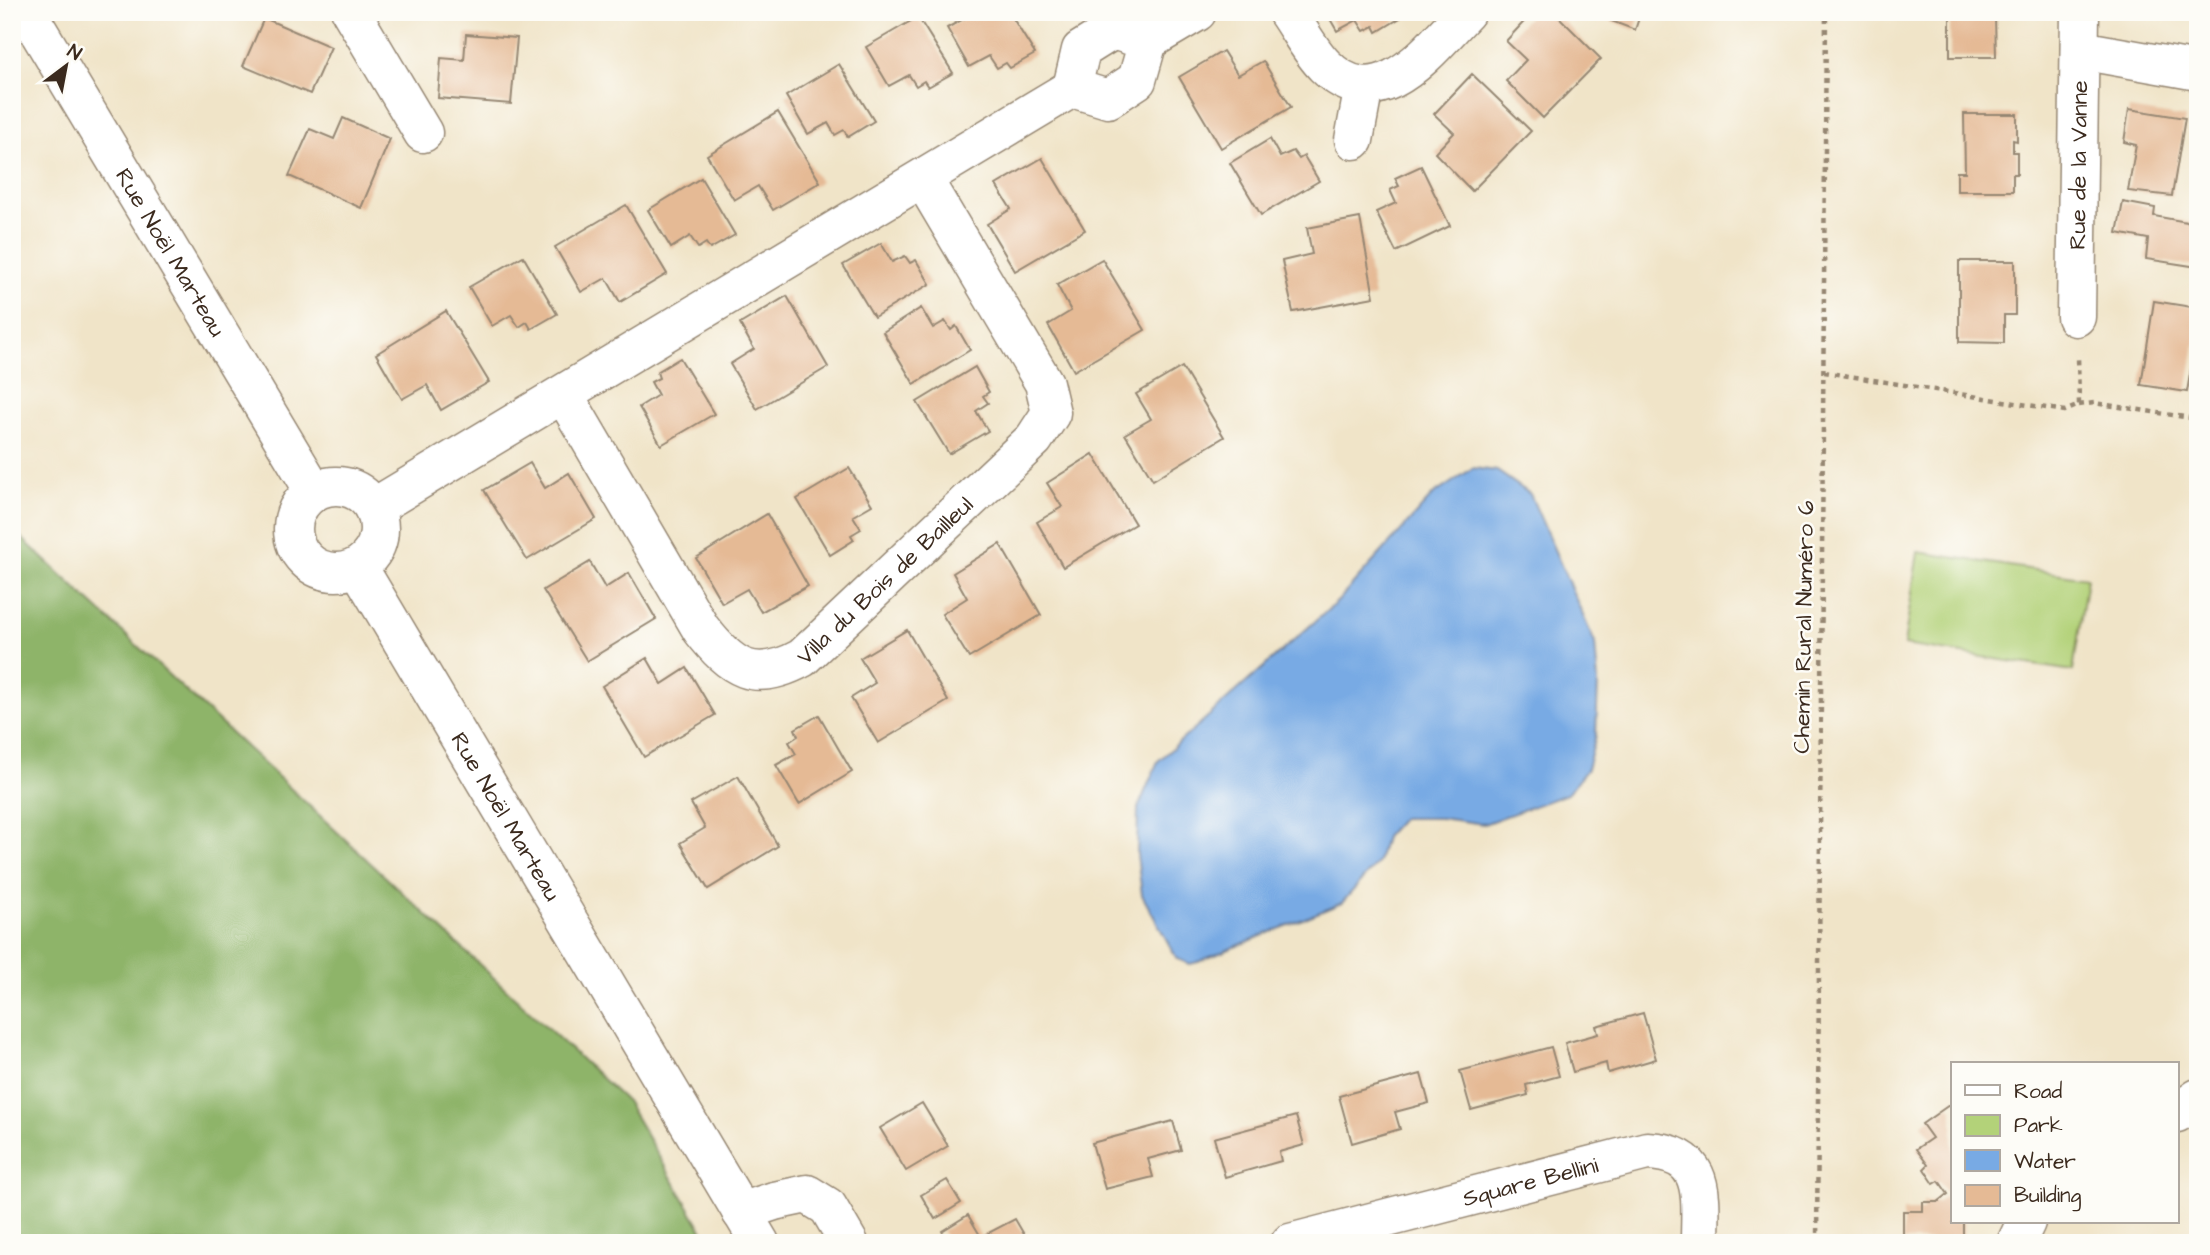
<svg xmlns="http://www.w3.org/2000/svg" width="2210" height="1255" viewBox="0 0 2210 1255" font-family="'Architects Daughter',sans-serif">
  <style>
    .green { fill: #b3d279; stroke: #777e4c; stroke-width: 2 }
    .forest { fill: #8eb469; stroke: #646f44; stroke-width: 2 }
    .water { fill: #78aae4; stroke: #5a6a81; stroke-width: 2 }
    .building { fill: #e5ba95 }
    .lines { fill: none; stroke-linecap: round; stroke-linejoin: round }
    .street-casing { stroke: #968773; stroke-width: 41 }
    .secondary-casing { stroke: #968773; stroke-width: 41 }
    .path { stroke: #968773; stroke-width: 4.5; stroke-dasharray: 5 5; stroke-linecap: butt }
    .street { stroke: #fff; stroke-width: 38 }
    .secondary { stroke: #fff; stroke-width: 38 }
    .labels { text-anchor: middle; stroke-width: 5; stroke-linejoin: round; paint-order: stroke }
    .street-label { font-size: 23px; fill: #3b2a1e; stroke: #fdfcf7 }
  </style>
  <rect width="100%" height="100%" fill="#fdfcf7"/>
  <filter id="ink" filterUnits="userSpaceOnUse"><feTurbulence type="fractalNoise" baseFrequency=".0143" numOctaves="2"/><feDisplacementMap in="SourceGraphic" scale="14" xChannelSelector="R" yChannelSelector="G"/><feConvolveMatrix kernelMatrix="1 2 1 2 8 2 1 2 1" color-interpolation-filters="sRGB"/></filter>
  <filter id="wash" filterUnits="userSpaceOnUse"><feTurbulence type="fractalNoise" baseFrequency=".00686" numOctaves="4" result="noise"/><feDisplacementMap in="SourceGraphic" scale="28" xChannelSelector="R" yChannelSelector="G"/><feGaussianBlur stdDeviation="1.57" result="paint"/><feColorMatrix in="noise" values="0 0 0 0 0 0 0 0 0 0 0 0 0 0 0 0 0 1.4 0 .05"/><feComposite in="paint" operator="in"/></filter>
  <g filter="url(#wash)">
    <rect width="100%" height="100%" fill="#f0e4c8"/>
    <polygon class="green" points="1918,552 2087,578 2073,671 1904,645"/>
    <polygon class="forest" points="12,529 626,1101 710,1243 12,1243"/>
    <polygon class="water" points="1473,468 1497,471 1530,494 1595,643 1598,682 1596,735 1587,769 1567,794 1484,824 1440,818 1402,818 1385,837 1378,862 1342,903 1198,962 1190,964 1177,959 1142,895 1137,855 1138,808 1158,761 1338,601 1433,495"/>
    <g id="blocks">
      <g class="building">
        <polygon points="398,12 437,12 437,17 398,14"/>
        <polygon points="976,12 1009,12 1035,54 1010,68 1006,63 997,68 989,56 969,67 947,28"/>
        <polygon points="1326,12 1399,12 1402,17 1377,32 1374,26 1364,31 1357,20 1337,31"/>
        <polygon points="1533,12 1554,12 1601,59 1543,118 1506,81 1526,60 1506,41"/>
        <polygon points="1588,12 1641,12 1635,30"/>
        <polygon points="1950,12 2000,12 2000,16 1995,16 1996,57 1950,57"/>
        <polygon points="918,17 953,73 928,87 924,81 916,86 909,75 889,86 866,47"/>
        <polygon points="264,18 331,47 310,94 243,66"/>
        <polygon points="466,34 517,38 511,104 438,98 441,58 464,60"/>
        <polygon points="1223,51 1238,75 1263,61 1291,107 1221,148 1179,77"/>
        <polygon points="839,64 874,121 848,137 844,130 835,135 828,123 808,134 786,96"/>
        <polygon points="1472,74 1531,131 1472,191 1435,153 1454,133 1434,114"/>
        <polygon points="2129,109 2185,118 2172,196 2128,191 2136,145 2124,142"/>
        <polygon points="778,112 820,182 773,210 758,186 734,200 707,155"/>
        <polygon points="1964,114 2017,114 2017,141 2013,140 2013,152 2017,152 2017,174 2013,174 2013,191 1957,191 1957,172 1965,172"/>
        <polygon points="343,118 390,139 361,208 289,176 310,129 334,139"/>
        <polygon points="1270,139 1280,157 1293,151 1299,159 1304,156 1319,181 1261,215 1230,163"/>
        <polygon points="1042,158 1085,230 1015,271 987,224 1011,209 996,185"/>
        <polygon points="1421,166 1450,226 1396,252 1376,212 1396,203 1390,190 1399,186 1395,178"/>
        <polygon points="701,178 735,235 710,249 706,243 698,248 690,236 671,248 648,210"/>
        <polygon points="2123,202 2155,208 2154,216 2198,224 2198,267 2146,259 2148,239 2117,233"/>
        <polygon points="626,205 667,274 620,302 606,278 581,292 555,247"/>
        <polygon points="1360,218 1374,297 1293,312 1282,261 1312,254 1307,228"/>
        <polygon points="881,243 892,262 905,256 910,263 916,260 930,284 874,317 843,265"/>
        <polygon points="523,256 557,314 531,329 527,322 519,327 511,315 492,326 469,287"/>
        <polygon points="1102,259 1145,330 1074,371 1048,325 1071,311 1057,285"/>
        <polygon points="1959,261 2015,261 2015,315 2004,315 2004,343 1959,342"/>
        <polygon points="787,296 828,367 757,409 730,364 754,349 740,324"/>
        <polygon points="2154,301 2198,308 2198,327 2187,392 2141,385"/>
        <polygon points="921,308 933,328 945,321 951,330 956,326 970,350 914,384 883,332"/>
        <polygon points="446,311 489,382 441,410 427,385 402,399 376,354"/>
        <polygon points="680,358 714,414 661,445 639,407 658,395 651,382 659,378 657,372"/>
        <polygon points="975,367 989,392 983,396 988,403 976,411 988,431 949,454 917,402"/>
        <polygon points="1182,367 1224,437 1153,480 1125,434 1151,419 1136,394"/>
        <polygon points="1093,454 1135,524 1063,567 1037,522 1062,507 1047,483"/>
        <polygon points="530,463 545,488 569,473 596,519 527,560 484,490"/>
        <polygon points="849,468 872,505 853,516 861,529 851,535 854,540 830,555 797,499"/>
        <polygon points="767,514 808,586 761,612 747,589 722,603 696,558"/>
        <polygon points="1000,544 1041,615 969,658 942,614 967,598 953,573"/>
        <polygon points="590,562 605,588 629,573 656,619 587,661 543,590"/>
        <polygon points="907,630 948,701 878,743 851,698 875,683 860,658"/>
        <polygon points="647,658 662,684 687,668 715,715 644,757 602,686"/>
        <polygon points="819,715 852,772 799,804 776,765 796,754 789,742 798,736 795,729"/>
        <polygon points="738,776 778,846 708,889 680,843 705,828 691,803"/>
        <polygon points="1643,1013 1656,1059 1608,1073 1606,1063 1573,1072 1565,1043 1598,1034 1596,1026"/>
        <polygon points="1551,1047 1559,1076 1526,1085 1528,1095 1471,1110 1460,1071"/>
        <polygon points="1421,1074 1429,1103 1395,1112 1400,1129 1352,1143 1339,1096"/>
        <polygon points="922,1103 948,1146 906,1171 880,1128"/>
        <polygon points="1949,1105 1953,1110 1953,1222 1963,1222 1963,1241 1903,1241 1903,1211 1923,1211 1923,1202 1938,1202 1948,1194 1939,1181 1934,1184 1924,1169 1928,1165 1916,1149 1932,1138 1922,1124"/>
        <polygon points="1296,1116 1304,1145 1279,1152 1281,1161 1225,1177 1214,1138"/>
        <polygon points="1173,1121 1181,1150 1148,1159 1153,1177 1105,1189 1092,1143"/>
        <polygon points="947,1180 961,1203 935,1219 921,1195"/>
        <polygon points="968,1215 981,1237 1015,1219 1029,1243 949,1243 942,1231"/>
      </g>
    </g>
  </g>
  <g filter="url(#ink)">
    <use href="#blocks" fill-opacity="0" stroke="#968773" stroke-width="2"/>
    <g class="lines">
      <g class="street-casing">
        <g id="street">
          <polyline points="351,12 423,133"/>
          <path d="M1287,12C1299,29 1310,51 1325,66C1379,120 1429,50 1466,12"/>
          <polyline points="1148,41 1113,30 1081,50 1072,88 1108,99 1137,80 1148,41 1197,12"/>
          <polyline points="2080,50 2198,71"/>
          <polyline points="1354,140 1364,86"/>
          <path id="s1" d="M2076,317L2080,12"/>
          <path id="s2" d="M564,395L701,629C732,669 754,684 802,658L1034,439L1051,413L1044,383L923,179"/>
          <polyline points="373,508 1072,88"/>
          <polyline points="2177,1113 2198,1098"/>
          <polyline points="741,1212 774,1201 807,1194 828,1207 849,1243"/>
          <path id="s3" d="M1290,1243L1647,1151C1709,1153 1700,1197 1700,1243"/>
          <polyline points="2016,1243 2026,1222"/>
        </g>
      </g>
      <g class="secondary-casing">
        <g id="secondary">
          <path id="s4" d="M27,12L314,491"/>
          <circle cx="336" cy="529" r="43"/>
          <path id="s5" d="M358,567L760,1243"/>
        </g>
      </g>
      <g class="path">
        <polyline points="1824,372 2065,411 2079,405 2078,355"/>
        <polyline points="2079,405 2094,403 2198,419"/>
        <polyline points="1817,1243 1826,12"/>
      </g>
      <use href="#street" class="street"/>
      <use href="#secondary" class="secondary"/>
    </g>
  </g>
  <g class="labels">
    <g class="street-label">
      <text dy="8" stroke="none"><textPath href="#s1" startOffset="152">Rue de la Vanne</textPath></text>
      <text dy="8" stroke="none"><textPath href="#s4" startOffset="280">Rue Noël Marteau</textPath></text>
      <text dy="8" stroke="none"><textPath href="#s2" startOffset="504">Villa du Bois de Bailleul</textPath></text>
      <text transform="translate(1803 627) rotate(-89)" y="8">Chemin Rural Numéro 6</text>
      <text dy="8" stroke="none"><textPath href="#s5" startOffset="290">Rue Noël Marteau</textPath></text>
      <text dy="8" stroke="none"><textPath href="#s3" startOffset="248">Square Bellini</textPath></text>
    </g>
  </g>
  <rect width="2210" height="1255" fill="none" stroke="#fdfcf7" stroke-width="42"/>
  <rect x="1951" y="1062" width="228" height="161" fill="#fdfcf7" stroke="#afa8a0" stroke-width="2"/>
  <rect x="1965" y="1085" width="35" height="10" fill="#ffffff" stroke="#afa8a0" stroke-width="2"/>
  <text x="2014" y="1098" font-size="21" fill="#3b2a1e">Road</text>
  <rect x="1965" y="1115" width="35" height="21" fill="#b3d279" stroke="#afa8a0" stroke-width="2"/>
  <text x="2014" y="1132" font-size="21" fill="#3b2a1e">Park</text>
  <rect x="1965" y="1150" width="35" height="21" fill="#78aae4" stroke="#afa8a0" stroke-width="2"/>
  <text x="2014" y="1168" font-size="21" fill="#3b2a1e">Water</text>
  <rect x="1965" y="1185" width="35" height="21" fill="#e5ba95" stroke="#afa8a0" stroke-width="2"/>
  <text x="2014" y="1202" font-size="21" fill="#3b2a1e">Building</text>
  <g transform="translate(66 66) rotate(32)" stroke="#fdfcf7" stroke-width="5" paint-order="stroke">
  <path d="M0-5L12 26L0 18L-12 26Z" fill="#3b2a1e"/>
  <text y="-10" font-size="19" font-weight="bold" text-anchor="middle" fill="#3b2a1e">N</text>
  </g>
</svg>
